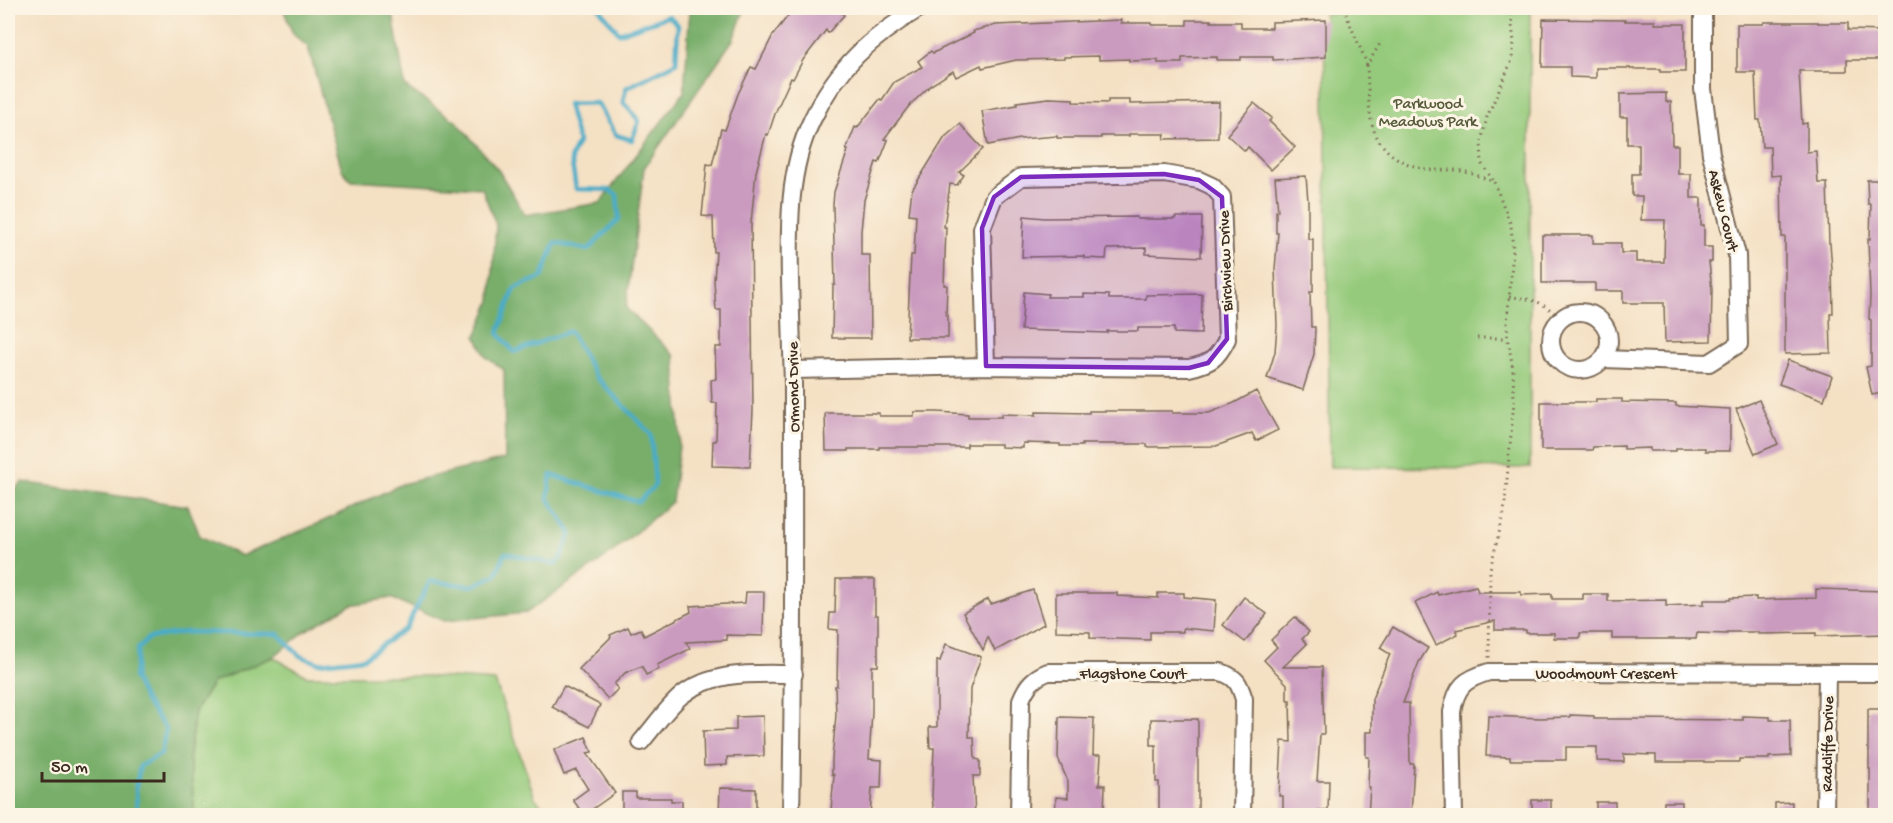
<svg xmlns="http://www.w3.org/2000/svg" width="1893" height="823" viewBox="0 0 1893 823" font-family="'Gochi Hand',sans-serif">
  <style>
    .green { fill: #95ca7b; stroke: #687a4c; stroke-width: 1.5 }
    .forest { fill: #78ae6b; stroke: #5a6c44; stroke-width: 1.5 }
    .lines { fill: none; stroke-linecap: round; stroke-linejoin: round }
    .stream { stroke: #49acc8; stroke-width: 4.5 }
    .building { fill: #ca9bbf }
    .minor-casing { stroke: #7c6a58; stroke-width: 20 }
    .path { stroke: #7c6a58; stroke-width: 3; stroke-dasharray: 1.5 4.5; stroke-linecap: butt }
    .minor { stroke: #fff; stroke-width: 16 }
    .marked { fill: #7b2cbf; fill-opacity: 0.2; stroke: #7b2cbf; stroke-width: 4.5; stroke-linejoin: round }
    .labels { text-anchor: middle; stroke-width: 6; stroke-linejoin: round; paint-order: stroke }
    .park-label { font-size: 16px; fill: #565a3a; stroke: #fcf5e5 }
    .street-label { font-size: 16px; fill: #3b2a1e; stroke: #fcf5e5 }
  </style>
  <rect width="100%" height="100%" fill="#fcf5e5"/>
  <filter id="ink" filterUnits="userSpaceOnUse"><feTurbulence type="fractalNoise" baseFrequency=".0167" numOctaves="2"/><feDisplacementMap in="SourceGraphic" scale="12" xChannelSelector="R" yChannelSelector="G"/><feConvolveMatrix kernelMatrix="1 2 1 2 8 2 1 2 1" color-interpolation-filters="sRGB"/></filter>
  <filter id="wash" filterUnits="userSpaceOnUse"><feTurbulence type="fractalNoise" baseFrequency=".008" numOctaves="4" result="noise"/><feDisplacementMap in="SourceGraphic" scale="24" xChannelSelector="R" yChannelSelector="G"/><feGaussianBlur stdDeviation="1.35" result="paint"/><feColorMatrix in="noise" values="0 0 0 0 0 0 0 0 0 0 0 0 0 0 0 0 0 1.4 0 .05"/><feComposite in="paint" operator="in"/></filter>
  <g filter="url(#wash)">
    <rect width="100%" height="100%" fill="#f4e0c3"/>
    <g class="green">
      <polygon points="1439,8 1530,8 1530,468 1330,467 1324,14"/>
      <polygon points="273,657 307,676 422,676 495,681 535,798 551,815 195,816 189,755 195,711 213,682"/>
    </g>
    <polygon class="forest" points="287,8 392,8 405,86 457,122 499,171 525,215 600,203 684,92 690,8 745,8 733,40 644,168 626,308 675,356 680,438 672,502 604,559 526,613 444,621 391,598 350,605 305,631 273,657 213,682 195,711 189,755 195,815 8,815 12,493 22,482 188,506 200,536 241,556 315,525 402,484 505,459 504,370 486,357 476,336 491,301 496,225 482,188 351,180 342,170 308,47 293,34 284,11"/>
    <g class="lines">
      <polyline class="stream" points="137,816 136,786 140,766 161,754 166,729 145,701 134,678 138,649 148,638 186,632 278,634 300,656 319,663 364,658 406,628 430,581 472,586 496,575 505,553 554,564 560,560 571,533 548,498 551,475 638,502 655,485 651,434 595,376 570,331 514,352 498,333 515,288 542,277 555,243 588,250 619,219 617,195 609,190 576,189 571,157 578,142 568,104 597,103 616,135 632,140 639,121 623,102 626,88 676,63 678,25 669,16 619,33 599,8"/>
    </g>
    <g id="blocks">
      <g class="building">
        <polygon points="794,8 836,8 844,15 828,33 826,30 803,60 793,79 791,78 776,111 768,135 766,134 756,172 751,223 753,410 750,467 712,466 713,441 716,441 717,403 712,403 711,380 716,379 715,347 721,347 721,310 716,310 714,281 716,252 714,252 713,217 702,216 707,164 712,165 721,129 725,130 738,94 751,67 756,69 773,35"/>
        <polygon points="1543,19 1625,20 1625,21 1655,21 1655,24 1685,24 1685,72 1660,72 1660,69 1630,69 1630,68 1596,68 1596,78 1570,77 1570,67 1542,67"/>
        <polygon points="1121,20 1121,23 1152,23 1152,25 1187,25 1187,20 1211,20 1211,22 1241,22 1241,28 1272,28 1272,22 1326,20 1326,57 1273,60 1273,57 1241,57 1241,60 1217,60 1217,57 1182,58 1182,63 1158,63 1158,60 1129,61 1129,59 1099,60 1099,56 1064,57 1064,59 1016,60 982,68 981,65 956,77 953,71 931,85 909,106 884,139 888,140 879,163 876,162 864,200 861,231 861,255 870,255 871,338 832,338 833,285 835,285 833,205 834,192 848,150 846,150 855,127 857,128 880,99 882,100 894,82 922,67 918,61 931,51 933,53 974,33 973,31 996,25"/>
        <polygon points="1764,22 1818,22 1818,23 1848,23 1848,30 1886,31 1886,60 1847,60 1847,71 1799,71 1802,124 1807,123 1807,152 1816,151 1818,183 1827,183 1829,243 1830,243 1832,269 1833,313 1830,313 1831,353 1785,354 1785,237 1782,237 1781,175 1771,176 1770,147 1762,147 1760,120 1757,120 1755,72 1737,72 1737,24 1764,24"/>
        <polygon points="1666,93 1666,102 1671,102 1672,145 1678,145 1678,174 1691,174 1691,198 1701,198 1701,225 1704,225 1704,247 1712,247 1712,262 1709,262 1712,290 1711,341 1665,342 1664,303 1623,303 1623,291 1595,291 1595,283 1542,283 1542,235 1593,235 1593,243 1621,243 1621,253 1636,253 1636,262 1664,262 1665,220 1641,220 1642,196 1632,196 1632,174 1639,174 1639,144 1627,144 1627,117 1620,117 1620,94"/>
        <polygon points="1049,98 1073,99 1073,102 1108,103 1108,100 1130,100 1130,104 1219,102 1218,138 1164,139 1165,134 1129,134 1129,136 1101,136 1101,138 1057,138 1057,136 1020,139 988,145 982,111 1017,105 1017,102"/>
        <polygon points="1254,103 1272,118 1269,121 1295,147 1271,170 1248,147 1245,151 1227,135"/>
        <polygon points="960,124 983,149 959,172 964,175 957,185 950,184 944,227 946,227 944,285 947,285 946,315 948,315 948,338 907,338 911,255 914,255 916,215 909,214 912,190 945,137"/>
        <polygon points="1306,176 1308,201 1308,239 1313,239 1313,292 1310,292 1311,327 1315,327 1314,354 1303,390 1267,378 1275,352 1277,326 1275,269 1278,233 1276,233 1276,211 1278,211 1275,178"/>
        <polygon points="1867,180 1886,180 1886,392 1872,395 1866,367 1871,366 1871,320 1869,319 1870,295 1868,239 1870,239 1871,204 1868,204"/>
        <polygon points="1024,216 1044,218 1137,217 1137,219 1175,219 1175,217 1202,217 1201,257 1146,254 1146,248 1107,249 1106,259 1084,258 1084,256 1022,257"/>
        <polygon points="1024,292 1048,294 1047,297 1084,297 1084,294 1109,295 1109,299 1146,299 1146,295 1202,294 1201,334 1174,333 1174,328 1138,328 1138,331 1107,331 1107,333 1021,330"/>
        <polygon points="1788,360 1832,376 1824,400 1779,384"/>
        <polygon points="1256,391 1278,430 1256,441 1252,433 1216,446 1147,447 1147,444 1082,444 1082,446 1060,446 1060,444 1023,443 1023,448 1001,447 1001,444 967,444 967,447 879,447 879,449 848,449 848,451 826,451 825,413 879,413 879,416 914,416 914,412 937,412 968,414 968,417 1002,417 1002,414 1036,415 1036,412 1089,413 1089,411 1172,411 1172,413 1209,413 1234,403"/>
        <polygon points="1596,399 1622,399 1622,402 1676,403 1676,406 1730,409 1730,451 1705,451 1705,448 1676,448 1676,451 1650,451 1650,448 1624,449 1624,446 1593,447 1592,450 1541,450 1541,402 1596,402"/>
        <polygon points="1759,400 1778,444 1755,454 1736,409"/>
        <polygon points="836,579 875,579 875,615 878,615 878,666 872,666 872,713 869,759 882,760 881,788 872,788 870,816 838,816 838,811 831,810 834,775 832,774 832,759 836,715 835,686 837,686 838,630 829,629 830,613 835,613"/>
        <polygon points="1476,586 1478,592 1521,592 1521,595 1552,594 1552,599 1583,599 1583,594 1608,594 1608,601 1666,600 1666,606 1704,604 1704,600 1730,600 1730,598 1756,597 1756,600 1816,598 1816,589 1886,591 1886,634 1816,636 1816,633 1758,634 1758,632 1727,632 1727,634 1697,633 1696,639 1612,639 1612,633 1580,633 1580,638 1554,638 1554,633 1526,633 1526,630 1495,630 1495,621 1456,630 1458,634 1436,645 1415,603 1437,592 1438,595"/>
        <polygon points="1033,590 1044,624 995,651 988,637 983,650 963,613 988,599 991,604"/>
        <polygon points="746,592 764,592 763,636 726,635 727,640 686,642 690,649 657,665 659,669 646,675 642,666 625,673 614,684 618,689 608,699 579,669 611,637 610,635 628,627 631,633 641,629 644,636 691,612 690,606 745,603"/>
        <polygon points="1056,593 1117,593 1117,596 1158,598 1158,593 1184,593 1184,597 1216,600 1214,631 1183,628 1183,632 1150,632 1150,640 1090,638 1090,632 1056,631"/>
        <polygon points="1244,597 1267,614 1245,642 1223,625"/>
        <polygon points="1295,617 1309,632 1302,639 1307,644 1283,667 1322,667 1324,734 1320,734 1317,781 1329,781 1328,811 1318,810 1317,816 1283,816 1283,796 1279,796 1282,741 1291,742 1290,700 1287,700 1287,684 1264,660 1277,647 1271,640"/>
        <polygon points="1393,627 1428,648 1419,662 1403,703 1409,703 1410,764 1414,764 1411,816 1368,815 1370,787 1368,787 1369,757 1366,757 1366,732 1372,732 1372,699 1390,654 1380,648"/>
        <polygon points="946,644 981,657 970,689 969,737 974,737 975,759 980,760 980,776 973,776 975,816 934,816 932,796 934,748 930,748 929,727 937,727 937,660 940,661"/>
        <polygon points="564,686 600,705 589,727 552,707"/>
        <polygon points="1868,709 1886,709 1886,814 1870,814 1870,769 1869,769 1869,748 1868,748"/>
        <polygon points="1570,715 1594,716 1594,719 1628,719 1743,720 1743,716 1770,717 1770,720 1790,720 1791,756 1769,757 1769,759 1739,759 1739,762 1656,762 1656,755 1624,754 1624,762 1597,761 1597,747 1566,747 1566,760 1510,760 1510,757 1486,756 1488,716 1540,718 1570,717"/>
        <polygon points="763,716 764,756 727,757 727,765 704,766 703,731 736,730 736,717"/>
        <polygon points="1059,717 1094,718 1093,755 1101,755 1099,785 1105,785 1104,814 1055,813 1056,797 1068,798 1068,782 1058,758"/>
        <polygon points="1151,719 1198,719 1198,816 1159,816 1159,782 1156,782 1156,745 1151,745"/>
        <polygon points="586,737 592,752 587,753 615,793 584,815 573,800 588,789 576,770 564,775 554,750"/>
        <polygon points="720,788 756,789 756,816 719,816"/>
        <polygon points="622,792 636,792 636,798 671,798 671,801 682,801 682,816 622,816"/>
        <rect x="1532" y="800" width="19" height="16"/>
        <rect x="1596" y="802" width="19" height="14"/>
        <polygon points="1664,802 1682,802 1682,816 1663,816"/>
        <polygon points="1792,802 1792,816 1775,816 1775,803"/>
      </g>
    </g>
  </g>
  <g filter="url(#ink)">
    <use href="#blocks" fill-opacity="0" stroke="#7c6a58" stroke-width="1.5"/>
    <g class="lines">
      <g class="minor-casing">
        <g id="minor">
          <circle cx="1580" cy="341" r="29"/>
          <polyline points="1604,359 1709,363 1739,344 1737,255 1711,154 1703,89 1703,8"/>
          <path d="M793,370L986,366L1189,368C1211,363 1217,359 1227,339L1222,197L1212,186L1199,180L1164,174L1021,177L994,197L982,228L986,366"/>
          <path d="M641,742C654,727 666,709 681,696C713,670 755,674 794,674"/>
          <path d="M791,816C794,672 793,528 793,385C792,350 791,315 790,280C789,227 788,169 812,120C837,67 871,37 920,8"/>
          <path d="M1019,816L1021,700C1027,685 1033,678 1048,672H1221C1237,678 1239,683 1244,699L1242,816"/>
          <path d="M1454,816L1452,712C1456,686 1465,679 1489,672L1886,673"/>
          <polyline points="1825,816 1827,673"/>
        </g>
      </g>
      <g class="path">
        <path d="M1344,8C1350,27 1360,45 1367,65L1381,42"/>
        <path d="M1367,65C1368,83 1368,102 1371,120C1377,152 1405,168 1435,170C1441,170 1448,170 1454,170C1468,171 1481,177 1494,182L1511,225L1513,250L1507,324L1508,340L1513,369L1514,401L1504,513L1490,569L1489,658"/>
        <polyline points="1493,180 1482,164 1481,142 1487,117 1512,60 1514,42 1510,8"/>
        <path d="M1509,297C1531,298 1546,302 1560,320"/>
        <polyline points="1477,338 1507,338"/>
      </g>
      <use href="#minor" class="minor"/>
    </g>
  </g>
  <path class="marked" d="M1164,174L1199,180L1222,197L1227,339L1208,363L1189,368L986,366L982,228L994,197L1021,177Z"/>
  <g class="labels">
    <g class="park-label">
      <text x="1428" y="108">Parkwood<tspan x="1428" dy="18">Meadows Park</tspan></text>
    </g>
    <g class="street-label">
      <text transform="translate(1725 210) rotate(76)" y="6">Askew Court</text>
      <text transform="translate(1224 261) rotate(-92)" y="6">Birchview Drive</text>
      <text transform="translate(792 387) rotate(-91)" y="6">Ormond Drive</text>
      <text x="1133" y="678">Flagstone Court</text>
      <text x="1606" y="678">Woodmount Crescent</text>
      <text transform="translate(1826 744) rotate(-89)" y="6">Radcliffe Drive</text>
    </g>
  </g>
  <rect width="1893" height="823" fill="none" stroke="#fcf5e5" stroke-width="30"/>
  <path d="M42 772v9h122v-9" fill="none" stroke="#3b2a1e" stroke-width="3"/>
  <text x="51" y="772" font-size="18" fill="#3b2a1e" stroke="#fcf5e5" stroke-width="4.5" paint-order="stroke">50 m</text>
</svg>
